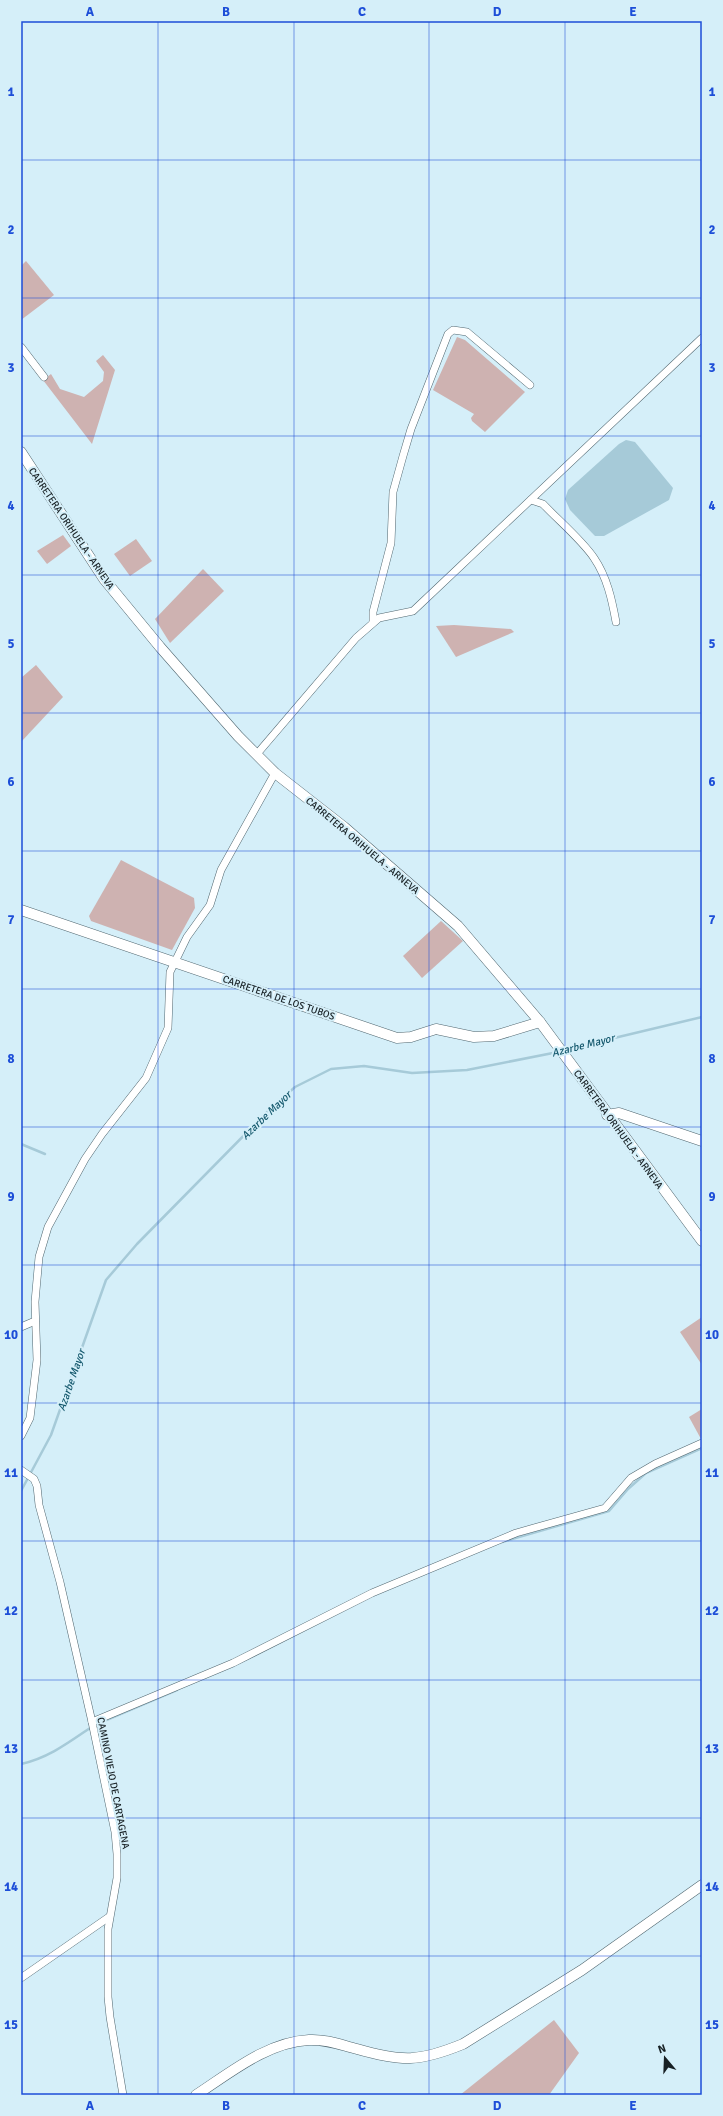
<svg xmlns="http://www.w3.org/2000/svg" width="723" height="2116" viewBox="0 0 723 2116" font-family="Signika,sans-serif">
  <style>
    .green { fill: #ceb2b1 }
    .water { fill: #a6cad8 }
    .lines { fill: none; stroke-linecap: round; stroke-linejoin: round }
    .stream { stroke: #a6cad8; stroke-width: 2.5 }
    .street-casing { stroke: #516770; stroke-width: 8 }
    .secondary-casing { stroke: #516770; stroke-width: 11 }
    .street { stroke: #fff; stroke-width: 7 }
    .secondary { stroke: #fff; stroke-width: 10 }
    .grid { fill: none; stroke: #1d4ed8; stroke-width: 1; stroke-opacity: 0.55 }
    .labels { text-anchor: middle; stroke-width: 4; stroke-linejoin: round; paint-order: stroke }
    .street-label { font-size: 10px; fill: #172024; stroke: #d5eff9 }
    .water-label { font-size: 11px; font-style: italic; fill: #14586d; stroke: #d5eff9 }
    .neatline { fill: none; stroke: #1d4ed8; stroke-width: 1.5 }
    .grid-label { font-size: 13px; text-anchor: middle; font-weight: bold; fill: #1d4ed8 }
  </style>
  <rect width="100%" height="100%" fill="#d5eff9"/>
  <g class="green">
    <polygon points="26,261 54,295 21,320 21,266"/>
    <polygon points="457,337 465,340 525,392 485,432 472,421 471,418 474,414 433,390"/>
    <polygon points="103,355 115,370 92,444 43,380 51,374 60,389 84,397 103,381 104,372 96,361"/>
    <polygon points="63,535 71,546 47,564 37,551"/>
    <polygon points="136,539 152,561 130,576 114,554"/>
    <polygon points="203,569 224,591 170,643 155,619"/>
    <polygon points="454,625 511,629 514,632 456,657 436,626"/>
    <polygon points="36,665 63,697 21,742 21,678"/>
    <polygon points="121,860 194,898 195,908 172,950 91,921 89,916"/>
    <polygon points="441,921 463,941 422,978 403,956"/>
    <polygon points="702,1317 702,1365 680,1332"/>
    <polygon points="702,1409 702,1439 701,1439 689,1417"/>
    <polygon points="554,2020 579,2053 549,2095 460,2095"/>
  </g>
  <polygon class="water" points="626,440 635,442 673,488 669,500 604,536 595,536 570,510 565,499 568,490 619,444"/>
  <g class="lines">
    <g class="stream">
      <polyline points="564,1050 702,1017"/>
      <polyline points="21,1144 45,1154"/>
      <polyline points="21,1491 51,1435 106,1280 137,1244 264,1115 295,1087 331,1069 364,1066 412,1073 467,1070 558,1052"/>
      <polyline points="502,1542 609,1511 628,1489 646,1473 702,1448"/>
      <polyline points="97,1724 177,1690"/>
      <path d="M21,1764C48,1758 68,1743 90,1728"/>
    </g>
    <g class="street-casing">
      <g id="street">
        <polyline points="21,347 44,377"/>
        <path d="M531,500L543,504C558,520 582,540 594,558C607,577 612,600 616,622"/>
        <polyline points="373,622 373,612 391,543 393,492 403,456 411,429 448,334 453,330 467,332 530,385"/>
        <polyline points="257,754 356,638 379,618 413,611 702,338"/>
        <polyline points="21,1327 35,1321"/>
        <polyline points="21,1436 30,1418 37,1360 35,1302 39,1257 48,1227 85,1159 102,1134 146,1078 168,1028 170,972 187,937 210,905 221,870 275,773"/>
        <polyline points="21,1470 34,1479 37,1486 39,1505 60,1582 92,1722 115,1832 117,1854 117,1878 108,1929 108,1997 110,2017 123,2095"/>
        <polyline points="92,1722 233,1663 372,1593 516,1533 605,1508 631,1478 655,1464 702,1443"/>
        <polyline points="21,1978 109,1917"/>
      </g>
    </g>
    <g class="secondary-casing">
      <g id="secondary">
        <polyline points="21,452 104,579 160,647 238,736 275,773 344,827 458,926 540,1022 702,1241"/>
        <polyline points="21,910 397,1038 411,1037 436,1029 474,1037 494,1036 540,1022"/>
        <polyline points="607,1115 619,1113 702,1141"/>
        <path d="M196,2095C230,2073 267,2042 309,2040C326,2039 341,2045 357,2049C402,2062 419,2062 463,2044L582,1970L702,1885"/>
      </g>
    </g>
    <use href="#street" class="street"/>
    <use href="#secondary" class="secondary"/>
  </g>
  <path class="grid" d="M158,21V2095M294,21V2095M429,21V2095M565,21V2095M21,160H702M21,298H702M21,436H702M21,575H702M21,713H702M21,851H702M21,989H702M21,1127H702M21,1265H702M21,1403H702M21,1541H702M21,1680H702M21,1818H702M21,1956H702"/>
  <g class="labels">
    <g class="street-label">
      <text transform="translate(72 528) rotate(56)" y="4">CARRETERA ORIHUELA - ARNEVA</text>
      <text transform="translate(363 845) rotate(40)" y="4">CARRETERA ORIHUELA - ARNEVA</text>
      <text transform="translate(279 997) rotate(19)" y="4">CARRETERA DE LOS TUBOS</text>
      <text transform="translate(619 1129) rotate(54)" y="4">CARRETERA ORIHUELA - ARNEVA</text>
      <text transform="translate(114 1783) rotate(79)" y="4">CAMINO VIEJO DE CARTAGENA</text>
    </g>
    <g class="water-label">
      <text transform="translate(583 1045) rotate(-14)" y="4">Azarbe Mayor</text>
      <text transform="translate(266 1115) rotate(-44)" y="4">Azarbe Mayor</text>
      <text transform="translate(71 1380) rotate(-71)" y="4">Azarbe Mayor</text>
    </g>
  </g>
  <rect width="723" height="2116" fill="none" stroke="#d5eff9" stroke-width="44"/>
  <g transform="translate(665 2058) rotate(341)" stroke="#d5eff9" stroke-width="3" paint-order="stroke">
  <path d="M0-3L7 15L0 10L-7 15Z" fill="#172024"/>
  <text y="-6" font-size="11" font-weight="bold" text-anchor="middle" fill="#172024">N</text>
  </g>
  <rect x="22" y="22" width="679" height="2072" class="neatline"/>
  <g class="grid-label">
    <text x="90" y="16">A</text>
    <text x="226" y="16">B</text>
    <text x="362" y="16">C</text>
    <text x="497" y="16">D</text>
    <text x="633" y="16">E</text>
    <text x="11" y="96">1</text>
    <text x="712" y="96">1</text>
    <text x="11" y="234">2</text>
    <text x="712" y="234">2</text>
    <text x="11" y="372">3</text>
    <text x="712" y="372">3</text>
    <text x="11" y="510">4</text>
    <text x="712" y="510">4</text>
    <text x="11" y="648">5</text>
    <text x="712" y="648">5</text>
    <text x="11" y="786">6</text>
    <text x="712" y="786">6</text>
    <text x="11" y="924">7</text>
    <text x="712" y="924">7</text>
    <text x="11" y="1063">8</text>
    <text x="712" y="1063">8</text>
    <text x="11" y="1201">9</text>
    <text x="712" y="1201">9</text>
    <text x="11" y="1339">10</text>
    <text x="712" y="1339">10</text>
    <text x="11" y="1477">11</text>
    <text x="712" y="1477">11</text>
    <text x="11" y="1615">12</text>
    <text x="712" y="1615">12</text>
    <text x="11" y="1753">13</text>
    <text x="712" y="1753">13</text>
    <text x="11" y="1891">14</text>
    <text x="712" y="1891">14</text>
    <text x="11" y="2029">15</text>
    <text x="712" y="2029">15</text>
    <text x="90" y="2110">A</text>
    <text x="226" y="2110">B</text>
    <text x="362" y="2110">C</text>
    <text x="497" y="2110">D</text>
    <text x="633" y="2110">E</text>
  </g>
</svg>
